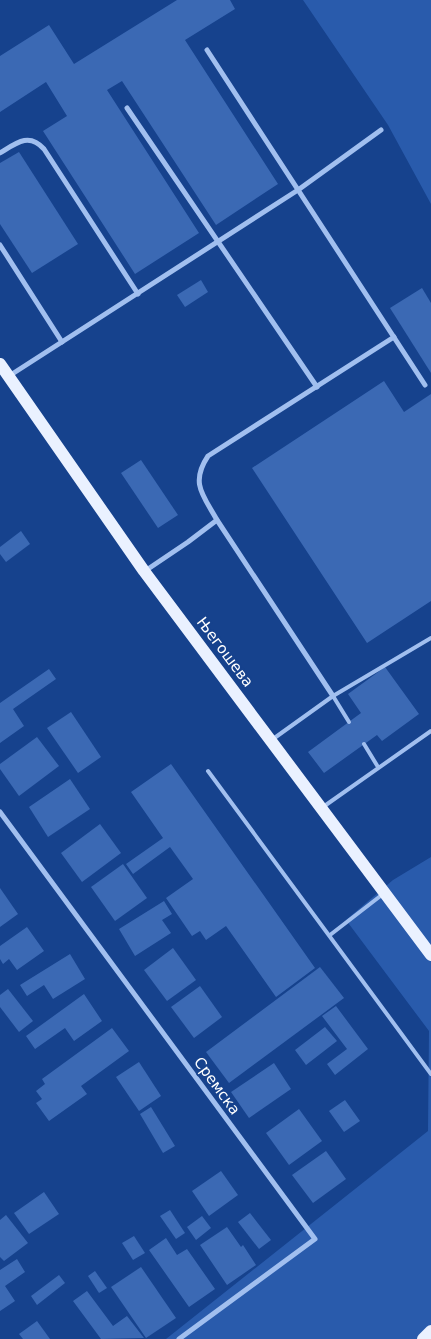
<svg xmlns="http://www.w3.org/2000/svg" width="431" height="1339" viewBox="0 0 431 1339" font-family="'DejaVu Sans',sans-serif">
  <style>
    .green { fill: #295bac }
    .building { fill: #3b69b4 }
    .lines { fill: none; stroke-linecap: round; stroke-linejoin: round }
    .service { stroke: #a1bfef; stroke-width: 4 }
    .minor { stroke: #a1bfef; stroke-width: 5 }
    .primary { stroke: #eaf1ff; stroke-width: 12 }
    .labels { text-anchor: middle; stroke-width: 4; stroke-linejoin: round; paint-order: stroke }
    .street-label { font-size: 15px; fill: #fff; stroke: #16428d }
  </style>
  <rect width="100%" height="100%" fill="#16428d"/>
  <g class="green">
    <polygon points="303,0 431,0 431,204 388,125"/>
    <polygon points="431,857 431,1339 166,1339 428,1131 429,1031 346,920 393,880"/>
  </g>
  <g class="building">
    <polygon points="177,0 230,0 235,9 185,40 278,184 216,225 122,81 107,90 199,233 135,274 43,131 67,116 46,82 0,112 0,56 49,25 74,64"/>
    <polygon points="19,152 78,244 32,273 0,224 0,163"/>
    <polygon points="201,280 208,292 185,307 177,295"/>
    <polygon points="422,288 431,303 431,373 390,308"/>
    <polygon points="384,381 404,412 431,394 431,601 367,643 252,468"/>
    <polygon points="141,460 178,515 158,528 121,473"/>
    <polygon points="21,531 30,544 6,562 0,554 0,547"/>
    <polygon points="385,667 419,714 382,741 377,735 324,773 308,752 361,713 348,694"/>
    <polygon points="49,669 56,679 13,709 24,726 0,743 0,703"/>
    <polygon points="71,712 101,757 78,773 47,728"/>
    <polygon points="37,737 59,766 19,796 0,769 0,764"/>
    <polygon points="171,764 315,968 276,997 226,926 206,940 200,931 192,936 166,898 193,879 170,847 133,874 126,864 163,838 131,792"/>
    <polygon points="70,779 90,809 48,837 29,807"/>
    <polygon points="100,824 121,853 82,882 61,853"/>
    <polygon points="123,864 147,898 115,921 91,887"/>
    <polygon points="0,888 18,914 0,927"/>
    <polygon points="164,901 172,914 162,920 171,933 135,956 119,929"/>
    <polygon points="27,927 44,951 17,970 9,959 3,964 0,959 0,946"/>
    <polygon points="173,948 196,980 167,1001 144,970"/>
    <polygon points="70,954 85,979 53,999 44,985 27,996 20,985"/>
    <polygon points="320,967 344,998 229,1083 206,1052"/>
    <polygon points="200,986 222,1017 194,1038 171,1007"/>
    <polygon points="8,989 33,1021 19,1032 0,1007 0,995"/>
    <polygon points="84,994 102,1021 74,1041 65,1028 35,1049 26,1036"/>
    <polygon points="336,1006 368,1049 335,1075 327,1064 347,1049 322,1016"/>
    <polygon points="325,1027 337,1041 306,1065 295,1050"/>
    <polygon points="112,1028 129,1051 81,1086 87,1094 49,1121 36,1103 42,1099 36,1091 45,1084 42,1079"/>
    <polygon points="139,1062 161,1096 139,1111 116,1077"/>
    <polygon points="274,1063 291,1089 249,1118 231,1092"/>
    <polygon points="345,1100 360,1121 344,1132 329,1111"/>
    <polygon points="151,1107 175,1146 163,1153 140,1114"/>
    <polygon points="299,1109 322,1141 289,1165 266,1133"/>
    <polygon points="326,1151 346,1179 313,1203 292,1175"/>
    <polygon points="221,1171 238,1195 209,1216 192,1191"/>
    <polygon points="44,1192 59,1214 29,1234 14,1213"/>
    <polygon points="170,1210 185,1233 176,1239 160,1216"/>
    <polygon points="250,1213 271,1240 259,1249 238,1222"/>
    <polygon points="6,1215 28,1243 4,1261 0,1257 0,1220"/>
    <polygon points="202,1216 211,1228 196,1240 187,1227"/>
    <polygon points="227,1227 241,1247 243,1245 256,1265 227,1285 200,1245"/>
    <polygon points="134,1236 145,1253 133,1260 122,1243"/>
    <polygon points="166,1238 177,1255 187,1249 215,1289 189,1307 149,1250"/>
    <polygon points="17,1259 25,1272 5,1286 15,1301 0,1311 0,1270"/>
    <polygon points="141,1267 176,1318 146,1338 111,1287"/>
    <polygon points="95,1271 107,1288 99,1293 88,1276"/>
    <polygon points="59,1275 65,1283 37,1305 31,1296"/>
    <polygon points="87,1291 113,1326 127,1316 144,1338 101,1339 73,1301"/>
    <polygon points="37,1321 50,1339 23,1339 19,1334"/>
  </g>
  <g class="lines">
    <g class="service">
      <polyline points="333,696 349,722"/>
      <polyline points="273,739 333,696 431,638"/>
      <polyline points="364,744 378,767"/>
      <polyline points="208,771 431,1074"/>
      <polyline points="323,807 431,731"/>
      <polyline points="330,935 383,894"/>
    </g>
    <g class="minor">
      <polyline points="207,50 425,385"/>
      <polyline points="127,108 317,387"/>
      <path d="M0,153C16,143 29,132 44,149L138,294"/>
      <polyline points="0,245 62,342"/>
      <polyline points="9,376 298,190 381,130"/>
      <polyline points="145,571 188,542 217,520"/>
      <path d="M333,696L217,520C203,495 190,483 208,456L394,337"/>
      <polyline points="0,812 315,1239 179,1339"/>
    </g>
    <g class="primary">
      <polyline points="0,364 144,571 431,955"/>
      <polyline points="423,1339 431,1331"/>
    </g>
  </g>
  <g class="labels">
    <g class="street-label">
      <text transform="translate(225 652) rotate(53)" y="5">Његошева</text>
      <text transform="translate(217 1086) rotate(54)" y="5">Сремска</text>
    </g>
  </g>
</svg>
